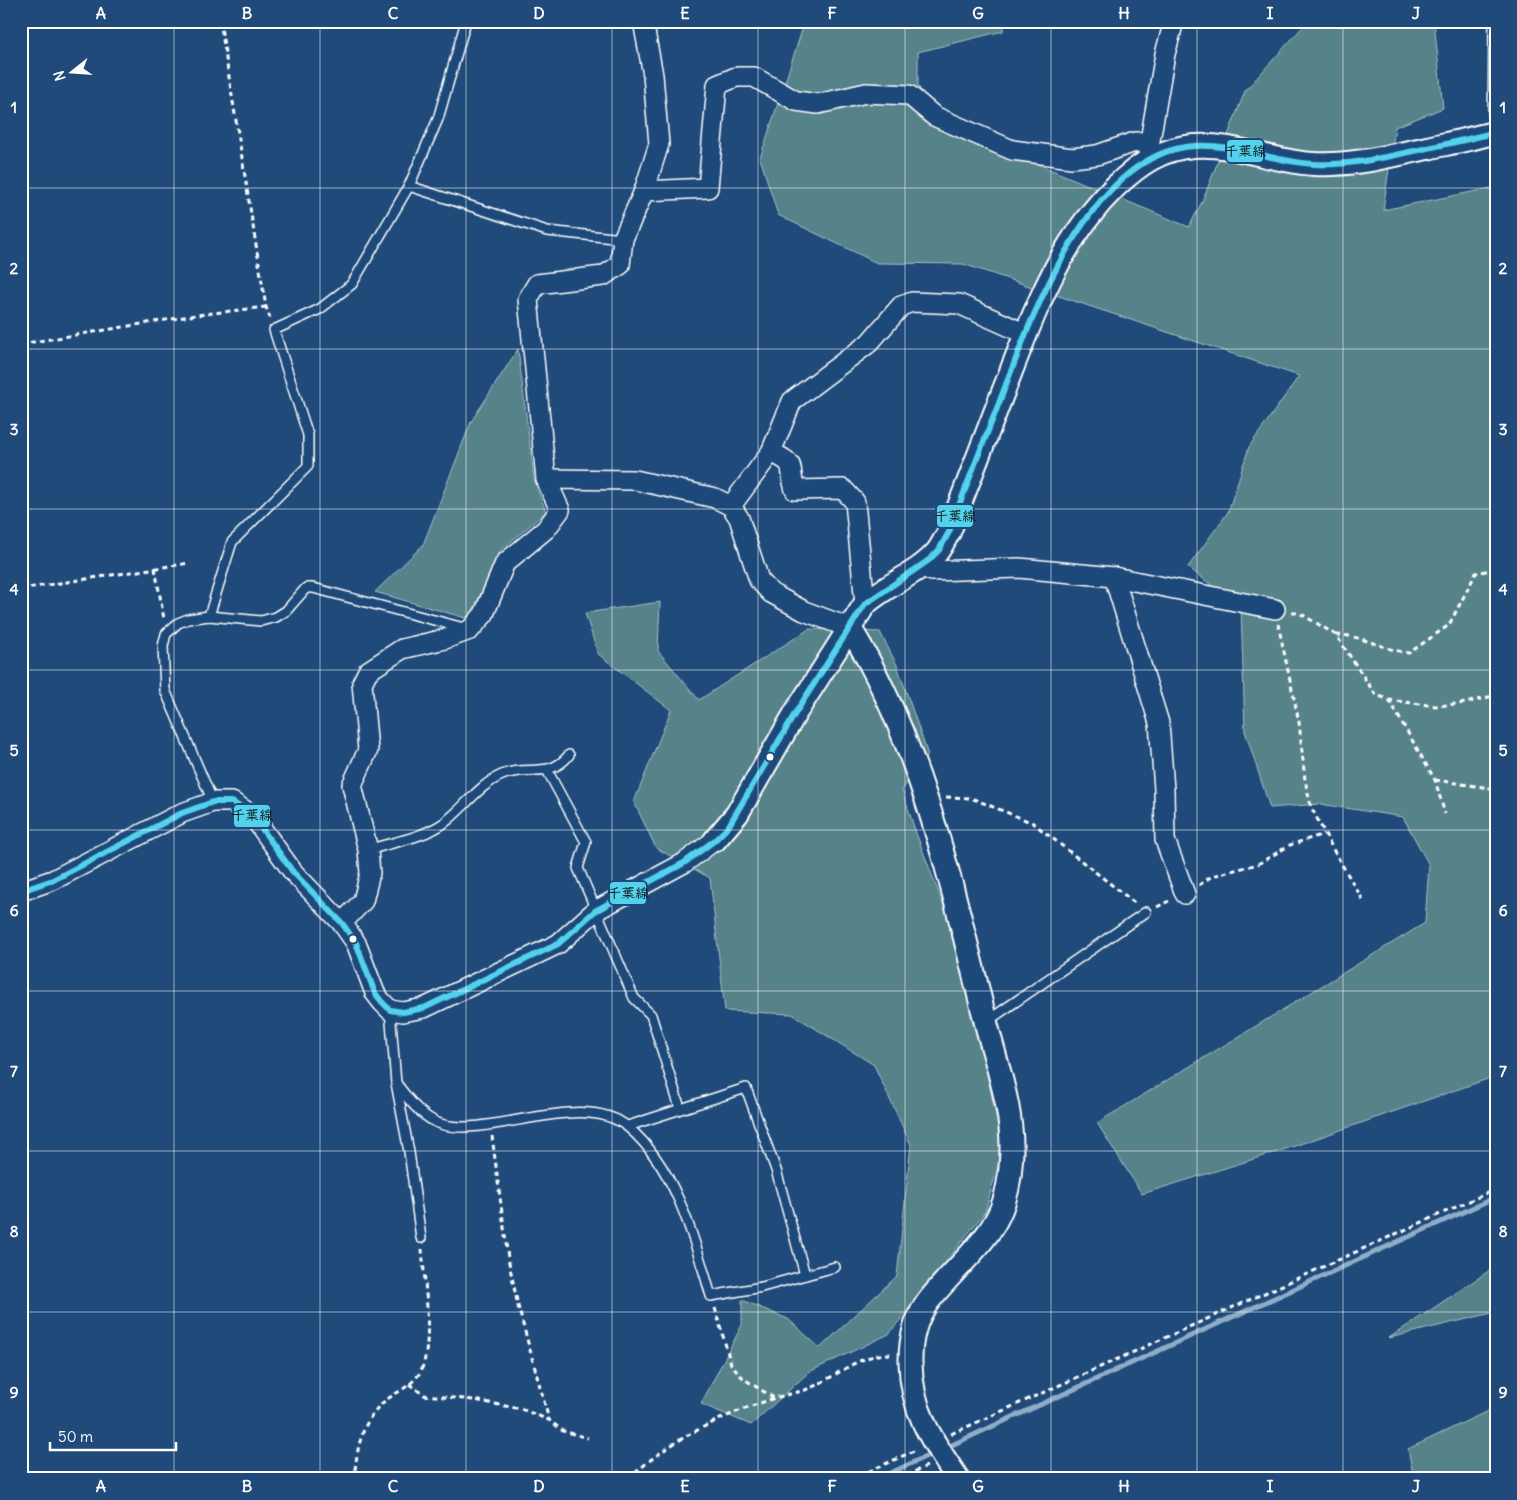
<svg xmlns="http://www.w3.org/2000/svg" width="1517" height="1500" viewBox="0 0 1517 1500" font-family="Delius,'Klee One',sans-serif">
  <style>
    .green { fill: #57828a; stroke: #abc0c4 }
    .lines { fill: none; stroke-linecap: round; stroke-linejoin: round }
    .stream { stroke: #90adc8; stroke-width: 5 }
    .service-casing { stroke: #fff; stroke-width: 12 }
    .minor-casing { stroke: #fff; stroke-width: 22 }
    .tertiary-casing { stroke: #fff; stroke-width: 26 }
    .path { stroke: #fff; stroke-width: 3; stroke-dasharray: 5 4; stroke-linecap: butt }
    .service { stroke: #1f4a7a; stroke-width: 9 }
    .minor { stroke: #1f4a7a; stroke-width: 19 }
    .tertiary { stroke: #1f4a7a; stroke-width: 22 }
    .bus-1-casing { stroke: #1f4a7a; stroke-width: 10 }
    .bus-1 { stroke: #53d2ee; stroke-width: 6 }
    .grid { fill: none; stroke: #fff; stroke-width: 1; stroke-opacity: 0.55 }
    .bus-dot { fill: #fff; stroke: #1f4a7a; stroke-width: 2 }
    .line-badge { stroke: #1f4a7a; stroke-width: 2 }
    .pale-badge-label { font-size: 14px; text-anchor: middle; font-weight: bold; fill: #111 }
    .neatline { fill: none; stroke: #fff; stroke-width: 2 }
    .grid-label { font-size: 16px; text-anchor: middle; font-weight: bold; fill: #fff }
  </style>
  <rect width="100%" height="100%" fill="#1f4a7a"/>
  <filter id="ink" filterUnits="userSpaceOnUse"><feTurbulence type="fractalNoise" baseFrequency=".02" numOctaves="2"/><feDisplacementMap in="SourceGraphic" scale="10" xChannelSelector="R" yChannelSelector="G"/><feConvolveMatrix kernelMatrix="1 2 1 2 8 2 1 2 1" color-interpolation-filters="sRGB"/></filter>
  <g filter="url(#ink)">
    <g class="green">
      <polygon points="805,21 1004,21 1003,31 918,52 918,86 941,124 1189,227 1203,200 1245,91 1308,21 1434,21 1443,108 1395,127 1383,210 1496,187 1496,1076 1286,1149 1142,1194 1097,1123 1425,923 1429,865 1403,817 1320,804 1270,808 1245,731 1241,608 1188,567 1228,512 1249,447 1299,376 963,264 877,263 778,215 760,158"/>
      <polygon points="518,349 534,479 546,512 501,550 469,619 375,592 423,545 471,422"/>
      <polygon points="660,602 658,651 699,700 809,629 880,632 897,665 928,755 902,790 916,833 959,946 1003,1148 985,1212 889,1334 809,1372 751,1425 701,1404 742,1325 742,1300 788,1319 820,1348 897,1276 911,1145 874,1065 792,1014 725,1011 710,878 656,848 634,802 671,710 598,654 585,613"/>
      <polygon points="1496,1266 1496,1312 1389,1338"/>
      <polygon points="1496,1407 1496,1479 1414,1479 1408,1449"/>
    </g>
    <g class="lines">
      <g class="stream">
        <polyline points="943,1449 1496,1197"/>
        <polyline points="878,1479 933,1453"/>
      </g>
      <g class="service-casing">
        <g id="service">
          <polyline points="1493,133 1494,21"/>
          <polyline points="409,186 547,231 623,239"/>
          <polyline points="209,616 232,542 308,466 308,435 274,330 320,309 352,284 409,186 438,119 466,21"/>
          <polyline points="547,770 586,842 578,868 634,998 651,1015 680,1108"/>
          <polyline points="213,802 165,690 163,646 166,634 178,623 188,619 209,616 261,621 276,617 286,611 306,588 313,588 464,628"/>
          <path d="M368,850C393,842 422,838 444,823C464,808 479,785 502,775C527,764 549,780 569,755"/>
          <polyline points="390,1010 396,1083 409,1152 421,1238"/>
          <polyline points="986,1022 1146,912"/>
          <path d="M396,1083C408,1099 423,1120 444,1125C494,1137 585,1089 629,1128C676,1168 694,1239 711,1296L762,1287L835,1267"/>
          <polyline points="628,1126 746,1088 776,1170 805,1275"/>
        </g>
      </g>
      <g class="minor-casing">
        <g id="minor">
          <polyline points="1148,152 1165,54 1174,21"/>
          <polyline points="644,191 708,188 717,85 736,77 754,77 796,101 818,104 866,93 909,95 934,116 1012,150 1072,158 1097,155 1135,142 1149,142"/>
          <path d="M771,452C800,466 787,465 795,490L843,489L855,502L865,604"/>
          <polyline points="546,479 635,480 715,498 731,506 739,518 759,580 771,593 804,611 850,628"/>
          <polyline points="731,506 771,452 792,401 869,343 901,306 912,302 959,304 1026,334"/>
          <polyline points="921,566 932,571 1019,568 1114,577 1275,609"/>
          <polyline points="1114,577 1159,723 1164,789 1165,840 1185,894"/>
          <polyline points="21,891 53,880 182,813 213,802 232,802 252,815 293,872 342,923 356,943 375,993 382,1002 390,1010 403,1012 424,1008 558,944 595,911 684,863 715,840"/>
          <polyline points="342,923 363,901 370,873 368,850 352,785 368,750 362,683 368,671 402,649 445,639 470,630 484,614 505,563 546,529 560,510 546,479 528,299 537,284 603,276 620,265 623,239 644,191 659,144 653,75 643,21"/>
        </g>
      </g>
      <g class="tertiary-casing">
        <g id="tertiary">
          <path d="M850,628C922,745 952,887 985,1019C996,1064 1015,1113 1011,1160C1010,1181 1006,1203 995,1222C980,1249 946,1277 927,1303C903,1336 908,1388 924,1423C933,1443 946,1461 958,1479"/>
          <path d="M715,840L737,814L796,712L865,604C887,584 918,574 937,552C942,546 945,538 949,532C967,485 985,439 1003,392C1032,318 1057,244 1115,187C1138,165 1162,148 1194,146C1234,143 1274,162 1314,164C1353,166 1389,156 1427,148C1450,143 1473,139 1496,132"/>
        </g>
      </g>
      <g class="path">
        <polyline points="220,21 266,307 270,318"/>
        <polyline points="21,344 196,315 266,307"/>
        <polyline points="155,568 164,619"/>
        <polyline points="21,589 190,563"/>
        <polyline points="1292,612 1303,615 1336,635 1375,694 1389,700 1436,706 1466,703 1496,695"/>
        <polyline points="1278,624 1299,722 1305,780 1311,807 1335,853 1363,900"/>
        <path d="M1336,635C1362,635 1384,650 1409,653L1449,625L1476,573L1496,569"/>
        <polyline points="1389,700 1435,780 1445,814"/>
        <polyline points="1435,780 1496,789"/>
        <polyline points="946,797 971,798 1033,823 1136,904"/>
        <polyline points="1199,885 1212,876 1258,864 1290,845 1324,834"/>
        <polyline points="1157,907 1169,901"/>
        <polyline points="492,1136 508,1258 518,1306 549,1420"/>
        <polyline points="715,1308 731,1364 744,1379 774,1398"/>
        <polyline points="409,1384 424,1395 474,1400 521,1409 549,1420 563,1431 588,1438"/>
        <polyline points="951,1434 1496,1189"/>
        <path d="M354,1479C357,1449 361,1420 386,1400C397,1392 411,1386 419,1374C435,1349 424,1279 422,1249"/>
        <path d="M629,1479C668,1440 723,1415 775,1398C785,1395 795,1393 805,1390C835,1379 858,1353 892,1354"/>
        <polyline points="852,1479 916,1450"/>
        <polyline points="898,1479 927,1466"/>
      </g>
      <use href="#service" class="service"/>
      <use href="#minor" class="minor"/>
      <use href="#tertiary" class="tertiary"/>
      <g class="bus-1-casing">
        <path id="bus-1" d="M21,891L53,880L182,813L213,802H232L252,815L293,872L342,923L356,943L375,993L382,1002L390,1010L403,1012L424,1008L558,944L595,911L684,863L715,840L728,827L796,712L865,604L929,560L939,550L949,532C965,489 982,446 999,403C1030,321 1089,153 1194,146C1235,143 1273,162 1314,164C1350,166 1385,157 1419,150C1445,144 1471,139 1496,132"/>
      </g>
      <use href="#bus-1" class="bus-1"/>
    </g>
  </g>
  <path class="grid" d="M174,21V1479M320,21V1479M466,21V1479M612,21V1479M758,21V1479M905,21V1479M1051,21V1479M1197,21V1479M1343,21V1479M21,188H1496M21,349H1496M21,509H1496M21,670H1496M21,830H1496M21,991H1496M21,1151H1496M21,1312H1496"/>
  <g class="bus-dot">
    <circle cx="770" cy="757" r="4.5"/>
    <circle cx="353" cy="939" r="4.5"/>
  </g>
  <g class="line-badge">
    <rect x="1226" y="139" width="38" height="24" rx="5" fill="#53d2ee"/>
    <rect x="936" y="504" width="38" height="24" rx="5" fill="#53d2ee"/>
    <rect x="233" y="804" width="38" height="24" rx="5" fill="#53d2ee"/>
    <rect x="609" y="881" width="38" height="24" rx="5" fill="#53d2ee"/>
  </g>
  <g class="pale-badge-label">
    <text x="1245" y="156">千葉線</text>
    <text x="955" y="521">千葉線</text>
    <text x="252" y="820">千葉線</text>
    <text x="628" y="898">千葉線</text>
  </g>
  <rect width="1517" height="1500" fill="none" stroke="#1f4a7a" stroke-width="55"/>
  <g transform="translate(72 72) rotate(253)" stroke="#1f4a7a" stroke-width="4" paint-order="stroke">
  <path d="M0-4L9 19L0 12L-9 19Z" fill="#ffffff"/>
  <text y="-8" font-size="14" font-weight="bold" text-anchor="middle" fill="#ffffff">N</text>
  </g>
  <path d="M50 1442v8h126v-8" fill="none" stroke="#ffffff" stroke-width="2.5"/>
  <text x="58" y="1442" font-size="15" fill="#ffffff" stroke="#1f4a7a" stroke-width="4" paint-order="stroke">50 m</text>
  <rect x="28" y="28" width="1462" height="1444" class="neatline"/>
  <g class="grid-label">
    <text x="101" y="19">A</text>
    <text x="247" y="19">B</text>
    <text x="393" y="19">C</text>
    <text x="539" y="19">D</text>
    <text x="685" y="19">E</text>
    <text x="832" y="19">F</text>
    <text x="978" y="19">G</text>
    <text x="1124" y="19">H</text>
    <text x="1270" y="19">I</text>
    <text x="1416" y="19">J</text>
    <text x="14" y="113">1</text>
    <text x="1503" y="113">1</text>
    <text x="14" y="274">2</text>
    <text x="1503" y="274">2</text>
    <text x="14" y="435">3</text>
    <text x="1503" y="435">3</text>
    <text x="14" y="595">4</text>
    <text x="1503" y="595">4</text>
    <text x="14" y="756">5</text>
    <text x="1503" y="756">5</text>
    <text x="14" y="916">6</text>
    <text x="1503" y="916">6</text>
    <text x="14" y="1077">7</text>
    <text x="1503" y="1077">7</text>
    <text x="14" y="1237">8</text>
    <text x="1503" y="1237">8</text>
    <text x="14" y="1398">9</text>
    <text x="1503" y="1398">9</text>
    <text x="101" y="1492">A</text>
    <text x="247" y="1492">B</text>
    <text x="393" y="1492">C</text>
    <text x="539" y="1492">D</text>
    <text x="685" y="1492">E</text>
    <text x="832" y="1492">F</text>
    <text x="978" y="1492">G</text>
    <text x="1124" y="1492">H</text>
    <text x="1270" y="1492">I</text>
    <text x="1416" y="1492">J</text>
  </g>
</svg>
